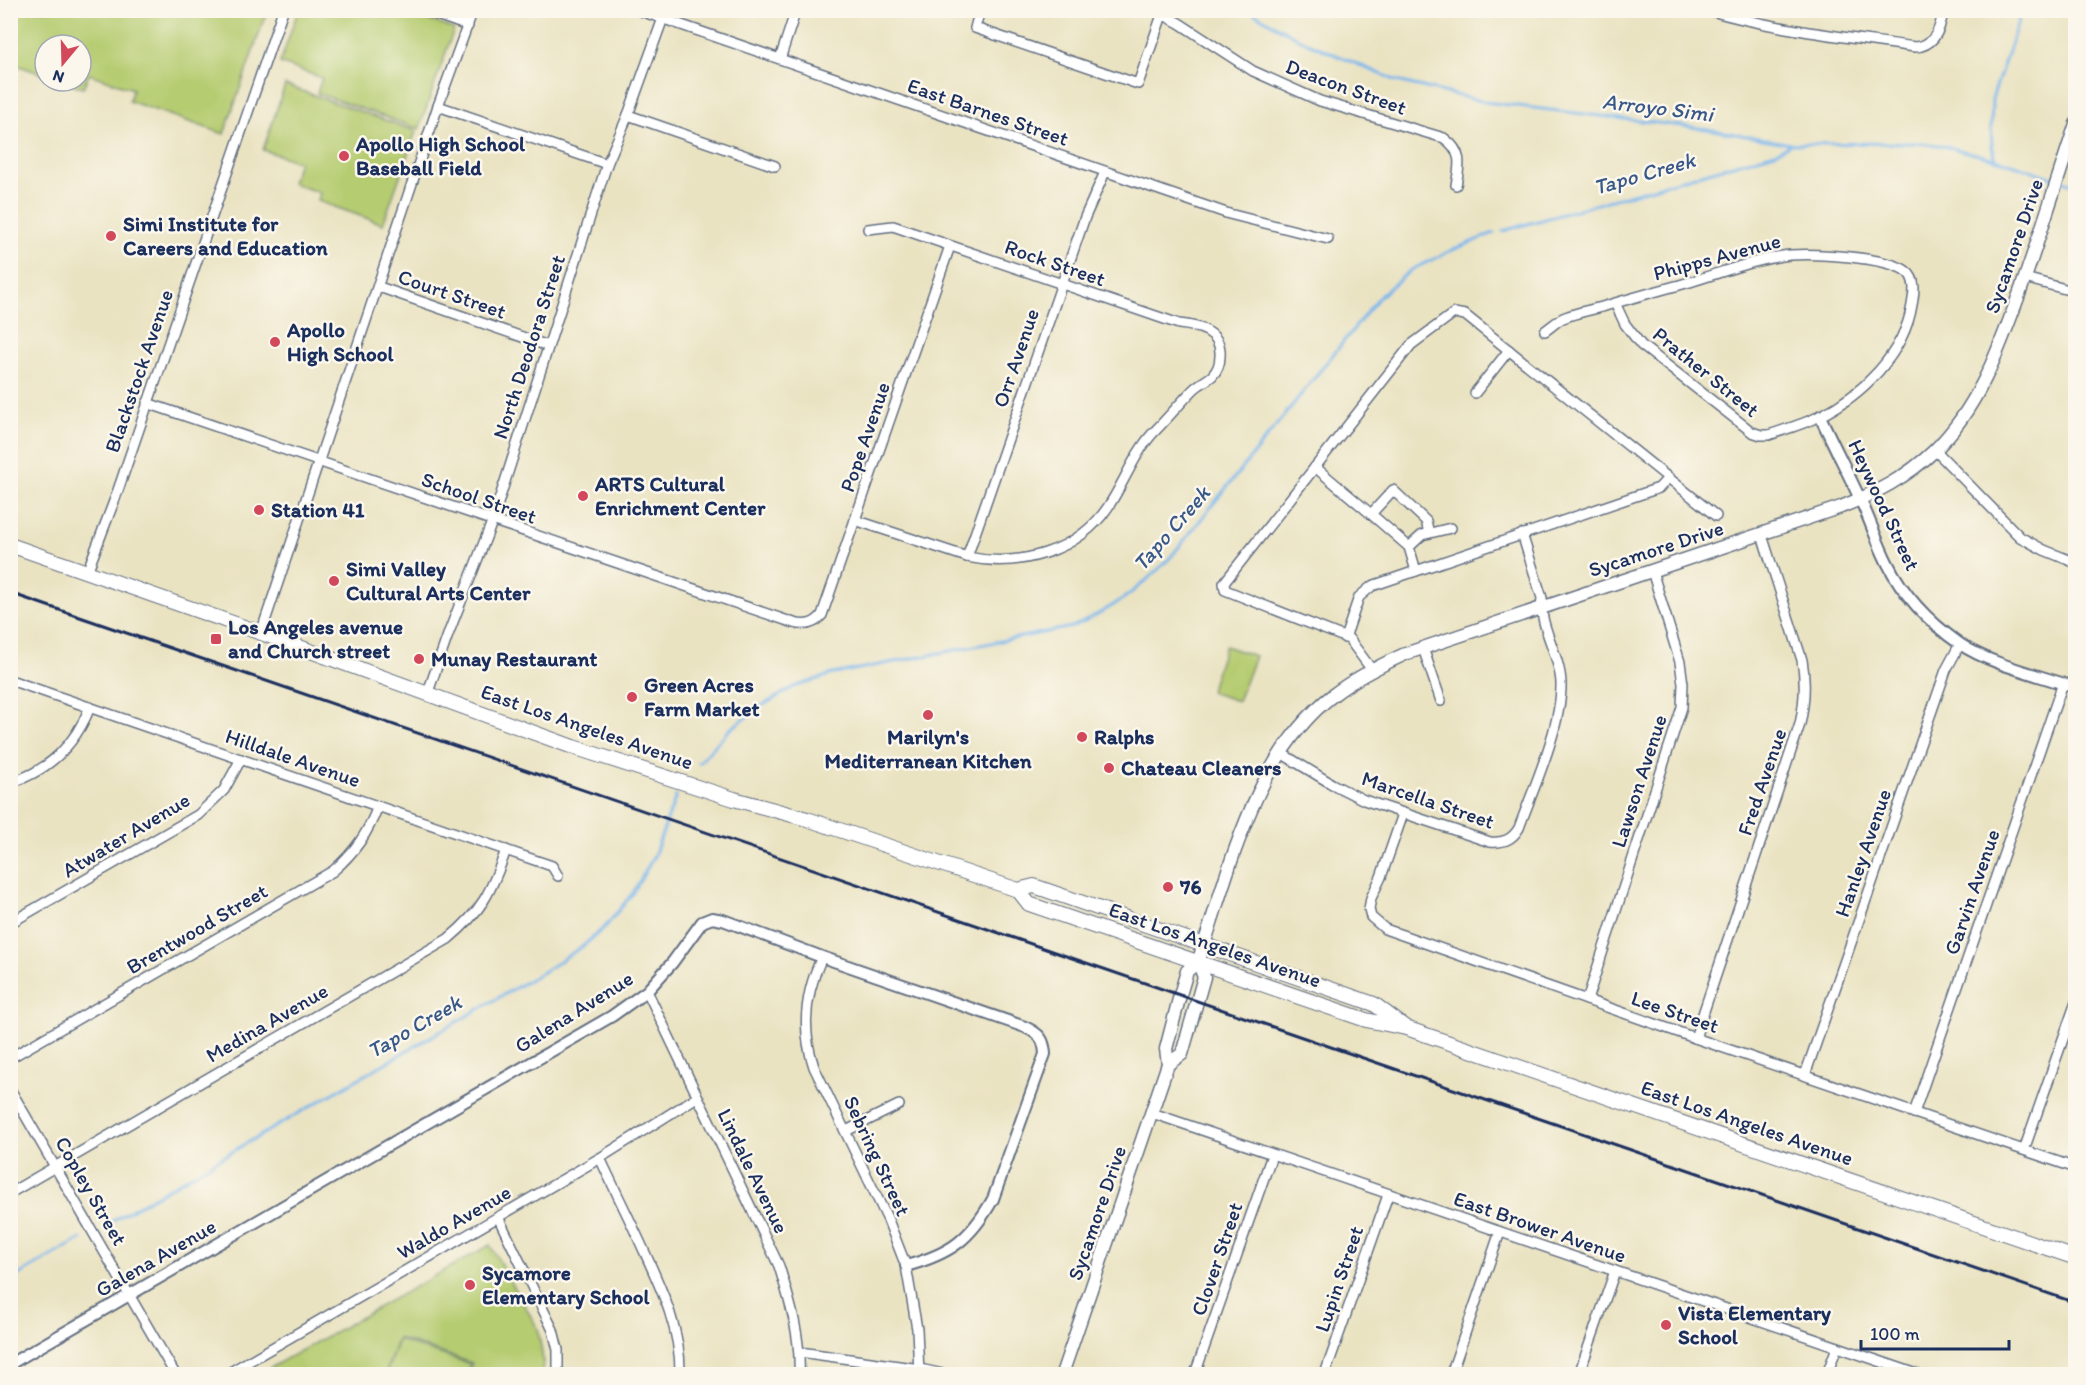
<svg xmlns="http://www.w3.org/2000/svg" width="2086" height="1385" viewBox="0 0 2086 1385" font-family="Itim,sans-serif">
  <style>
    .green { fill: #b6cc71; stroke: #687e68; stroke-width: 1.5 }
    .lines { fill: none; stroke-linecap: round; stroke-linejoin: round }
    .stream { stroke: #7ab6ec; stroke-width: 3 }
    .minor-casing { stroke: #636e81; stroke-width: 12 }
    .tertiary-casing { stroke: #636e81; stroke-width: 14 }
    .secondary-casing { stroke: #636e81; stroke-width: 15 }
    .primary-casing { stroke: #636e81; stroke-width: 16 }
    .minor { stroke: #fff; stroke-width: 9 }
    .tertiary { stroke: #fff; stroke-width: 10 }
    .secondary { stroke: #fff; stroke-width: 12 }
    .primary { stroke: #fff; stroke-width: 14 }
    .rail { stroke: #1b2f5e; stroke-width: 3 }
    .poi-dot { fill: #d1495b; stroke: #fbf7ec; stroke-width: 2 }
    .labels { text-anchor: middle; stroke-width: 5; stroke-linejoin: round; paint-order: stroke }
    .street-label { font-size: 21px; fill: #1b2f5e; stroke: #fbf7ec }
    .poi-label { font-size: 21px; font-weight: bold; fill: #1b2f5e; stroke: #fbf7ec; text-anchor: start }
    .water-label { font-size: 22px; font-style: italic; fill: #385889; stroke: #fbf7ec }
  </style>
  <rect width="100%" height="100%" fill="#fbf7ec"/>
  <filter id="ink" filterUnits="userSpaceOnUse"><feTurbulence type="fractalNoise" baseFrequency=".0167" numOctaves="2"/><feDisplacementMap in="SourceGraphic" scale="12" xChannelSelector="R" yChannelSelector="G"/><feConvolveMatrix kernelMatrix="1 2 1 2 8 2 1 2 1" color-interpolation-filters="sRGB"/></filter>
  <filter id="wash" filterUnits="userSpaceOnUse"><feTurbulence type="fractalNoise" baseFrequency=".008" numOctaves="4" result="noise"/><feDisplacementMap in="SourceGraphic" scale="24" xChannelSelector="R" yChannelSelector="G"/><feGaussianBlur stdDeviation="1.35" result="paint"/><feColorMatrix in="noise" values="0 0 0 0 0 0 0 0 0 0 0 0 0 0 0 0 0 1.4 0 .05"/><feComposite in="paint" operator="in"/></filter>
  <g filter="url(#wash)">
    <rect width="100%" height="100%" fill="#eae3c2"/>
    <g class="green">
      <polygon points="11,10 267,10 267,11 224,134 129,101 133,89 89,74 83,88 63,81 81,81 81,45 45,45 45,75 11,63"/>
      <polygon points="298,11 403,11 454,29 419,129 317,93 322,78 280,63"/>
      <polygon points="285,85 416,131 383,224 318,201 320,193 292,183 299,162 263,150"/>
      <polygon points="1225,646 1255,656 1238,701 1210,692"/>
      <polygon points="490,1245 538,1329 543,1360 542,1374 469,1374 472,1363 398,1338 385,1374 259,1374"/>
      <polygon points="398,1340 470,1364 466,1374 386,1374"/>
    </g>
    <g class="lines">
      <g class="stream">
        <polyline points="1248,10 1301,40 1397,81 1485,102 1707,129 1791,144 1914,143 1939,145 2003,161 2054,178"/>
        <polyline points="1996,159 1992,146 1991,129 1992,99 2022,10"/>
        <polyline points="2060,180 2076,185"/>
        <polyline points="1503,231 1775,153 1791,144"/>
        <path d="M699,763L728,731L758,708L794,687L833,674L1072,627C1114,608 1137,591 1170,558L1380,296L1411,270L1450,251L1494,233"/>
        <polyline points="107,1224 543,972 583,946 606,926 633,893 654,856 676,796"/>
        <polyline points="10,1280 81,1239"/>
      </g>
    </g>
  </g>
  <g filter="url(#ink)">
    <g class="lines">
      <g class="minor-casing">
        <g id="minor">
          <polyline points="423,10 468,26"/>
          <polyline points="638,10 1229,214 1328,239"/>
          <polyline points="980,10 975,28 1138,84 1162,15"/>
          <path d="M1154,10L1179,23L1253,71L1320,101L1444,138C1463,152 1460,164 1456,185"/>
          <path d="M1708,10C1776,30 1845,37 1915,47C1935,46 1941,28 1943,10"/>
          <polyline points="780,59 796,10"/>
          <polyline points="438,106 607,164"/>
          <polyline points="628,115 775,166"/>
          <polyline points="2025,278 2076,292"/>
          <polyline points="379,287 548,346"/>
          <path d="M1545,331C1551,327 1557,321 1563,318C1575,313 1590,310 1602,307C1631,298 1661,290 1690,282C1723,272 1756,259 1790,255C1815,253 1887,257 1906,271C1917,279 1914,294 1912,305C1904,354 1862,395 1820,416C1804,424 1786,429 1769,435H1761L1752,432L1641,345L1625,324L1615,303"/>
          <polyline points="1475,393 1509,350"/>
          <path d="M147,403L794,623C805,626 814,625 822,615L950,246"/>
          <polyline points="1935,450 2020,537 2044,550 2076,563"/>
          <polyline points="1315,467 1371,514"/>
          <path d="M855,520L967,557C1018,568 1078,552 1108,507C1124,483 1134,454 1153,433C1167,419 1180,403 1194,389C1199,384 1206,381 1212,376C1217,371 1220,363 1220,356C1222,331 1198,326 1179,324L893,226L868,229"/>
          <polyline points="1409,547 1371,514 1393,490 1426,521 1429,533"/>
          <polyline points="967,557 1085,217 1105,172"/>
          <polyline points="1416,571 1409,547 1422,535 1451,528"/>
          <polyline points="87,572 116,496 283,10"/>
          <polyline points="261,633 438,106 473,10"/>
          <polyline points="1345,638 1359,597 1372,586 1659,488 1668,478"/>
          <polyline points="1423,648 1441,701"/>
          <polyline points="1372,670 1349,639 1225,590 1224,583 1411,345 1454,313 1465,315 1716,516"/>
          <polyline points="10,680 552,866 558,876"/>
          <polyline points="427,695 449,632 492,522 607,164 628,115 666,10"/>
          <path d="M1281,753L1332,784L1364,800L1490,842C1503,843 1512,840 1519,828C1534,787 1562,725 1561,683C1560,654 1538,625 1542,598L1522,534"/>
          <path d="M10,783C50,770 75,745 90,707"/>
          <polyline points="1403,814 1381,877 1371,898 1369,909 1371,917 1385,929 1695,1038 2076,1168"/>
          <polyline points="10,923 198,815 224,790 241,759"/>
          <path d="M822,957C805,993 801,1029 814,1067L888,1220L906,1266L917,1329L919,1374"/>
          <path d="M647,991L779,1266C790,1302 801,1337 799,1374"/>
          <polyline points="1587,1000 1682,707 1683,684 1680,662 1652,571"/>
          <path d="M1695,1038L1800,724C1805,701 1806,682 1802,660L1762,535"/>
          <path d="M10,1058L333,871C355,852 368,833 378,806"/>
          <polyline points="1805,1075 1946,670 1960,644"/>
          <polyline points="10,1089 175,1374"/>
          <polyline points="1152,1113 1917,1374"/>
          <polyline points="1914,1113 2063,683"/>
          <polyline points="846,1131 899,1105"/>
          <polyline points="2024,1150 2076,1002"/>
          <path d="M600,1158C613,1186 627,1214 640,1242C659,1284 681,1327 680,1374"/>
          <path d="M10,1193L448,939C482,911 491,892 506,850"/>
          <polyline points="498,1217 553,1330 558,1350 558,1374"/>
          <polyline points="800,1352 920,1369 943,1374"/>
          <polyline points="227,1374 600,1158 697,1097"/>
          <polyline points="1195,1374 1272,1155"/>
          <polyline points="1325,1374 1388,1195"/>
          <polyline points="1451,1374 1500,1232"/>
          <polyline points="1579,1374 1615,1271"/>
          <polyline points="1827,1374 1837,1347"/>
        </g>
      </g>
      <g class="tertiary-casing">
        <g id="tertiary">
          <path d="M1820,416C1833,444 1847,471 1860,499C1870,520 1877,542 1887,562C1903,595 1930,623 1960,644C1991,665 2040,675 2076,688"/>
          <path d="M10,1364L612,1016L647,991L672,963L702,922L712,918L723,920L822,957L1025,1027C1039,1034 1044,1038 1045,1054L993,1199C970,1240 950,1254 906,1266"/>
        </g>
      </g>
      <g class="secondary-casing">
        <g id="secondary">
          <polyline points="1168,1064 1182,1054 1204,977 1198,962"/>
          <path d="M1062,1374L1168,1064L1166,1049L1180,995L1187,971L1198,962C1230,871 1253,757 1333,695C1355,678 1379,666 1405,654L1841,507C1876,493 1907,477 1934,451C1979,407 1999,349 2020,292C2040,236 2057,180 2076,124"/>
        </g>
      </g>
      <g class="primary-casing">
        <g id="primary">
          <polyline points="10,545 261,633 573,747 734,799 807,819 1018,890 1034,886 1374,1004 1406,1028"/>
          <polyline points="1018,890 1029,904 1366,1020 1406,1028 2076,1258"/>
        </g>
      </g>
      <use href="#minor" class="minor"/>
      <use href="#tertiary" class="tertiary"/>
      <use href="#secondary" class="secondary"/>
      <use href="#primary" class="primary"/>
      <polyline class="rail" points="10,593 2076,1303"/>
    </g>
  </g>
  <g class="poi-dot">
    <circle cx="344" cy="156" r="6"/>
    <circle cx="111" cy="236" r="6"/>
    <circle cx="275" cy="342" r="6"/>
    <circle cx="583" cy="496" r="6"/>
    <circle cx="259" cy="510" r="6"/>
    <circle cx="334" cy="581" r="6"/>
    <rect x="210" y="633" width="12" height="12" rx="3"/>
    <circle cx="419" cy="659" r="6"/>
    <circle cx="632" cy="697" r="6"/>
    <circle cx="928" cy="715" r="6"/>
    <circle cx="1082" cy="737" r="6"/>
    <circle cx="1109" cy="768" r="6"/>
    <circle cx="1168" cy="887" r="6"/>
    <circle cx="470" cy="1285" r="6"/>
    <circle cx="1666" cy="1325" r="6"/>
  </g>
  <g class="labels">
    <g class="street-label">
      <text transform="translate(1346 87) rotate(20)" y="7">Deacon Street</text>
      <text transform="translate(988 112) rotate(19)" y="7">East Barnes Street</text>
      <text transform="translate(2014 246) rotate(-71)" y="7">Sycamore Drive</text>
      <text transform="translate(1717 257) rotate(-15)" y="7">Phipps Avenue</text>
      <text transform="translate(1055 263) rotate(19)" y="7">Rock Street</text>
      <text transform="translate(452 294) rotate(19)" y="7">Court Street</text>
      <text transform="translate(529 347) rotate(-72)" y="7">North Deodora Street</text>
      <text transform="translate(1016 358) rotate(-71)" y="7">Orr Avenue</text>
      <text transform="translate(139 371) rotate(-71)" y="7">Blackstock Avenue</text>
      <text transform="translate(1706 372) rotate(39)" y="7">Prather Street</text>
      <text transform="translate(865 437) rotate(-71)" y="7">Pope Avenue</text>
      <text transform="translate(479 498) rotate(19)" y="7">School Street</text>
      <text transform="translate(1884 505) rotate(65)" y="7">Heywood Street</text>
      <text transform="translate(1656 549) rotate(-18)" y="7">Sycamore Drive</text>
      <text transform="translate(587 727) rotate(19)" y="7">East Los Angeles Avenue</text>
      <text transform="translate(293 758) rotate(19)" y="7">Hilldale Avenue</text>
      <text transform="translate(1639 781) rotate(-72)" y="7">Lawson Avenue</text>
      <text transform="translate(1762 782) rotate(-71)" y="7">Fred Avenue</text>
      <text transform="translate(1428 800) rotate(19)" y="7">Marcella Street</text>
      <text transform="translate(126 835) rotate(-31)" y="7">Atwater Avenue</text>
      <text transform="translate(1863 853) rotate(-71)" y="7">Hanley Avenue</text>
      <text transform="translate(1972 892) rotate(-71)" y="7">Garvin Avenue</text>
      <text transform="translate(197 929) rotate(-30)" y="7">Brentwood Street</text>
      <text transform="translate(1215 945) rotate(19)" y="7">East Los Angeles Avenue</text>
      <text transform="translate(574 1012) rotate(-32)" y="7">Galena Avenue</text>
      <text transform="translate(1675 1012) rotate(19)" y="7">Lee Street</text>
      <text transform="translate(267 1023) rotate(-30)" y="7">Medina Avenue</text>
      <text transform="translate(1747 1123) rotate(19)" y="7">East Los Angeles Avenue</text>
      <text transform="translate(877 1156) rotate(65)" y="7">Sebring Street</text>
      <text transform="translate(753 1171) rotate(64)" y="7">Lindale Avenue</text>
      <text transform="translate(91 1191) rotate(60)" y="7">Copley Street</text>
      <text transform="translate(1097 1213) rotate(-71)" y="7">Sycamore Drive</text>
      <text transform="translate(454 1222) rotate(-30)" y="7">Waldo Avenue</text>
      <text transform="translate(1540 1227) rotate(19)" y="7">East Brower Avenue</text>
      <text transform="translate(156 1258) rotate(-30)" y="7">Galena Avenue</text>
      <text transform="translate(1217 1259) rotate(-71)" y="7">Clover Street</text>
      <text transform="translate(1339 1279) rotate(-71)" y="7">Lupin Street</text>
    </g>
    <g class="poi-label">
      <text x="356" y="151">Apollo High School<tspan x="356" dy="24">Baseball Field</tspan></text>
      <text x="123" y="231">Simi Institute for<tspan x="123" dy="24">Careers and Education</tspan></text>
      <text x="287" y="337">Apollo<tspan x="287" dy="24">High School</tspan></text>
      <text x="595" y="491">ARTS Cultural<tspan x="595" dy="24">Enrichment Center</tspan></text>
      <text x="271" y="517">Station 41</text>
      <text x="346" y="576">Simi Valley<tspan x="346" dy="24">Cultural Arts Center</tspan></text>
      <text x="228" y="634">Los Angeles avenue<tspan x="228" dy="24">and Church street</tspan></text>
      <text x="431" y="666">Munay Restaurant</text>
      <text x="644" y="692">Green Acres<tspan x="644" dy="24">Farm Market</tspan></text>
      <text x="928" y="744" text-anchor="middle">Marilyn's<tspan x="928" dy="24">Mediterranean Kitchen</tspan></text>
      <text x="1094" y="744">Ralphs</text>
      <text x="1121" y="775">Chateau Cleaners</text>
      <text x="1180" y="894">76</text>
      <text x="482" y="1280">Sycamore<tspan x="482" dy="24">Elementary School</tspan></text>
      <text x="1678" y="1320">Vista Elementary<tspan x="1678" dy="24">School</tspan></text>
    </g>
    <g class="water-label">
      <text transform="translate(1658 107) rotate(7)" y="8">Arroyo Simi</text>
      <text transform="translate(1644 173) rotate(-16)" y="8">Tapo Creek</text>
      <text transform="translate(1171 528) rotate(-49)" y="8">Tapo Creek</text>
      <text transform="translate(414 1026) rotate(-30)" y="8">Tapo Creek</text>
    </g>
  </g>
  <rect width="2086" height="1385" fill="none" stroke="#fbf7ec" stroke-width="36"/>
  <g transform="translate(63 63) rotate(199)"><circle r="28" fill="#fbf7ec" stroke="#a1a7b3" stroke-width="1.5"/>
  <path d="M0-4.5L10 22L0 15L-10 22Z" fill="#d1495b"/>
  <text y="-9" font-size="16" font-weight="bold" text-anchor="middle" fill="#1b2f5e">N</text>
  </g>
  <path d="M1861 1340v9h148v-9" fill="none" stroke="#1b2f5e" stroke-width="3"/>
  <text x="1870" y="1340" font-size="18" fill="#1b2f5e" stroke="#fbf7ec" stroke-width="4.5" paint-order="stroke">100 m</text>
</svg>
